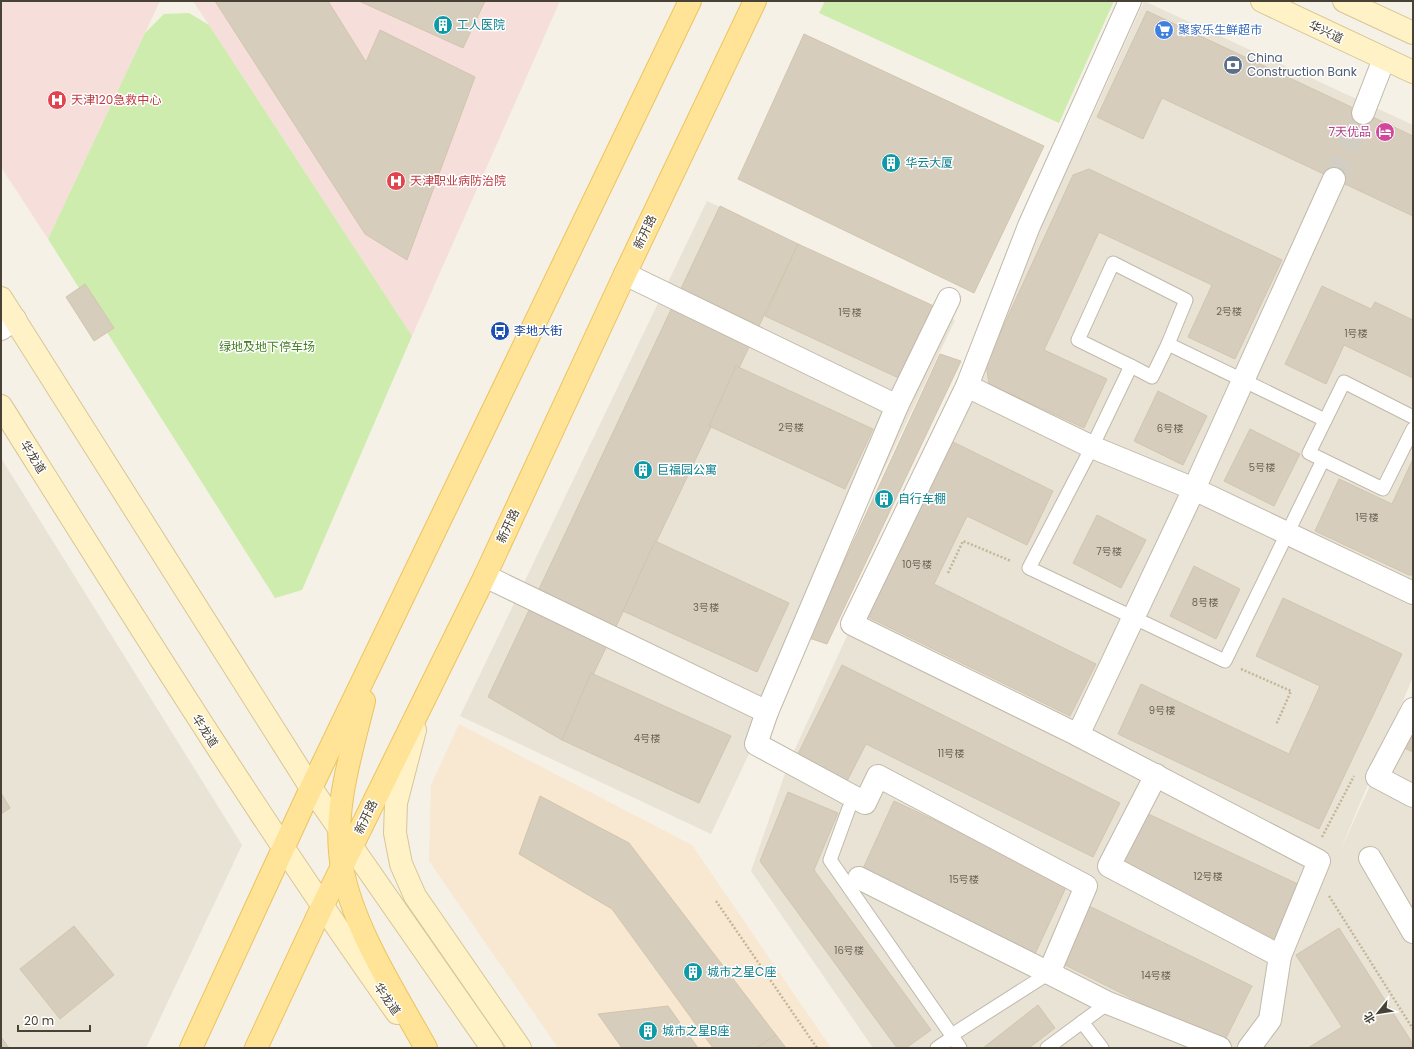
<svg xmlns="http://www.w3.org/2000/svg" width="1414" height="1049" viewBox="0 0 1414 1049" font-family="Poppins,'Noto Sans SC',sans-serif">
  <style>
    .residential { fill: #e9e3d5 }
    .commercial { fill: #f8e8d1 }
    .medical { fill: #f6deda }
    .green { fill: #ceecad }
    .building { fill: #d7cdbc; stroke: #d2c5ae }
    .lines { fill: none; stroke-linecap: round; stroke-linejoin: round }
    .street-tunnel { stroke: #d2cec3; stroke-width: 22; stroke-dasharray: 22 11; stroke-linecap: butt }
    .lane-casing { stroke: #c1b9a9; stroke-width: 15 }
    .street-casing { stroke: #c1b9a9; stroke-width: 24 }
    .secondary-casing { stroke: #d8c694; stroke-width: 24 }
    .primary-casing { stroke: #ecc45e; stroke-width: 24 }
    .path { stroke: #c4b599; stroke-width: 2.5; stroke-dasharray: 2 2; stroke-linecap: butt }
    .lane { stroke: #fff; stroke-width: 13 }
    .street { stroke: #fff; stroke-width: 22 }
    .secondary { stroke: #fff2c7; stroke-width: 22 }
    .primary { stroke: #ffe396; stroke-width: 22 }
    .labels { text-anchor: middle; stroke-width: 3; stroke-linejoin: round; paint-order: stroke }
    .number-label { font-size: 10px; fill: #6c6457 }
    .culture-label { font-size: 12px; fill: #0d838f; stroke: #fff; text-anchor: start }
    .shop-label { font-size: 12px; fill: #366cbe; stroke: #fff; text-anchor: start }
    .street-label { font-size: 12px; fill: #484135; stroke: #fff }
    .service-label { font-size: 12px; fill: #4e5e75; stroke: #fff; text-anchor: start }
    .health-label { font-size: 12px; fill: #be3a42; stroke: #fff; text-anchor: start }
    .hotel-label { font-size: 12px; fill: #b23c85; stroke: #fff; text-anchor: end }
    .transit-label { font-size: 12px; fill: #164399; stroke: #fff; text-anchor: start }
    .park-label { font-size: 12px; fill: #457f24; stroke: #fff }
  </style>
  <rect width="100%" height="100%" fill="#f5f1e7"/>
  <g class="residential">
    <polygon points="1144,1 1413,125 1413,677 1340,851 1413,692 1413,1048 873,1048 751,871 789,762 846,638 1090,121"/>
    <polygon points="707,201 955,320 711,834 460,716"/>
    <polygon points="1,458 242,845 146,1048 1,1048"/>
  </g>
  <polygon class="commercial" points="459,724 692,845 831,1048 558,1048 429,861 431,785"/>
  <g class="medical">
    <polygon points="1,1 160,1 48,239 1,167"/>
    <polygon points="193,1 560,1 412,336 209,25"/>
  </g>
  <g class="green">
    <polygon points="825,1 1114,1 1059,123 819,13"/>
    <polygon points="189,13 209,25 412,336 302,590 275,598 48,239 145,33 164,14"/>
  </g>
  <g class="building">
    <polygon points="215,1 328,1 366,62 380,30 475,77 407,260 365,234"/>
    <polygon points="359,1 485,1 463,48"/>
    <polygon points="1147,11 1413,136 1413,216 1162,98 1143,139 1097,117"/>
    <polygon points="804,34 1044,146 974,293 738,179"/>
    <polygon points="1089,169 1282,260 1235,359 1188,337 1212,285 1099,232 1044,350 1107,379 1084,428 989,384 986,364 1073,175"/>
    <polygon points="720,206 798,244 562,740 488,697"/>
    <polygon points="798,244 936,307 903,380 765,316"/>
    <polygon points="85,284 114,328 94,341 66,297"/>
    <polygon points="1322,286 1371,309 1375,302 1413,320 1413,378 1344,345 1326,384 1285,364"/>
    <polygon points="940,354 961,361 827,644 809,638"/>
    <polygon points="736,366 873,429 845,489 709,426"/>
    <polygon points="1158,391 1207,416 1183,465 1134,441"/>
    <polygon points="1250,429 1300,454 1274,506 1224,481"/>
    <polygon points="951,441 1053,491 1027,545 967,516 934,584 1096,664 1070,716 866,616"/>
    <polygon points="1413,459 1413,575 1409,575 1315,531 1339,479 1392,504"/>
    <polygon points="1097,515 1146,540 1121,588 1073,563"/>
    <polygon points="655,541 789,603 757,672 623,611"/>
    <polygon points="1194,566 1240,589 1216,639 1170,616"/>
    <polygon points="1283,598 1402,654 1319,829 1118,734 1141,684 1289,754 1320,686 1256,656"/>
    <polygon points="842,665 1120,803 1093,857 866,744 844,787 794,762"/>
    <polygon points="591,673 731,736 699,803 562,740"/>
    <polygon points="1413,724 1413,752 1402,747"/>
    <polygon points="788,792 838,813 814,870 931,1030 906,1048 897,1048 760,861"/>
    <polygon points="1,793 10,808 1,814"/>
    <polygon points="540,796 629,843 776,1035 756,1048 713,1048 612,909 519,854"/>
    <polygon points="894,801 1068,883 1034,956 860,875"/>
    <polygon points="1142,811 1300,885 1274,942 1116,868"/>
    <polygon points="1089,906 1252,986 1223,1044 1061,963"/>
    <polygon points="74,926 114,975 60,1019 20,969"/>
    <polygon points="1339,928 1411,1041 1412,1048 1308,1048 1342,1027 1296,955"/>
    <polygon points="1038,1005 1055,1028 1029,1048 983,1048"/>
    <polygon points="668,1006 698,1048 622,1048 598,1014"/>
    <polygon points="776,1035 786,1048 756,1048"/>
    <polygon points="1,1037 9,1048 1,1048"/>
  </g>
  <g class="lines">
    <polyline class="street-tunnel" points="1334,179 1363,113"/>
    <g class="lane-casing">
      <g id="lane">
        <polyline points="1131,366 1078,340 1113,263 1186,300 1168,344"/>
        <polyline points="1413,417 1344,382 1309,453 1383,489 1413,429"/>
        <polyline points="1323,460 1225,661 1029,568 1092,447 1131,366 1152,377 1168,344 1325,420"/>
        <polyline points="849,808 830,860 953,1037"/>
        <polyline points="1082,1022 1102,1048"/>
        <polyline points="958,1031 1049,973"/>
        <polyline points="937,1048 953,1037 960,1048"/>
        <polyline points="1047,1048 1108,1003"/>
      </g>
    </g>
    <g class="street-casing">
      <g id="street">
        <polyline points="1363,113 1384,59"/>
        <polyline points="625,274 897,406 767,712 756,744 865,803 878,776 1086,886 1049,973 1108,1003 1220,1048"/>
        <polyline points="1,329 15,319"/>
        <polyline points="967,386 1092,447 1194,489 1413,593"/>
        <polyline points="897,406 949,299"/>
        <polyline points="485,576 767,712"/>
        <polyline points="1413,709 1377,777 1413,796"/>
        <polyline points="1078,735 852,624 967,386 1029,226 1130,1"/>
        <polyline points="1156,775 1109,866 1280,956"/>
        <polyline points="1370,858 1413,932"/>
        <polyline points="859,878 1049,973"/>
        <polyline points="1249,1048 1270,1020 1280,956 1319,861 1078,735 1194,489 1334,179"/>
      </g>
    </g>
    <g class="secondary-casing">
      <g id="secondary">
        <polyline points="1262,1 1413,72"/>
        <polyline points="1344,1 1413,33"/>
        <polyline points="1,298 311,788 492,1048"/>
        <path d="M1,406C130,611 257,816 397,1013"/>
        <polyline points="415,730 396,803 395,833 401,864 415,896 520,1048"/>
      </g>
    </g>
    <g class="primary-casing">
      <g id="primary">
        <path d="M364,701C351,754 332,811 342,867C353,928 396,994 426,1048"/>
        <polyline points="191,1048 311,788 690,1"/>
        <polyline points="256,1048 322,907 485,576 625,274 755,1"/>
      </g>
    </g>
    <g class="path">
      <polyline points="948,573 963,541 1011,561"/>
      <polyline points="1241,669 1291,691 1276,725"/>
      <polyline points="1322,837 1354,776"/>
      <polyline points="1329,896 1413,1029"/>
      <polyline points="716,901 817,1048"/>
    </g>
    <use href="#lane" class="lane"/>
    <use href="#street" class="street"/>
    <use href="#secondary" class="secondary"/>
    <use href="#primary" class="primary"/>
  </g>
  <defs>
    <g id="building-disc" transform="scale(1)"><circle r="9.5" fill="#0f9aa8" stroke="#fff"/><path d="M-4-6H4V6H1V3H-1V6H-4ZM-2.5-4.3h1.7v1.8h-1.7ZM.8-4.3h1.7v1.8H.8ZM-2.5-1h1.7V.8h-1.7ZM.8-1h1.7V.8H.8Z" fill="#fff"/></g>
    <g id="supermarket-disc" transform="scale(1)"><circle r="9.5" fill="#3f7fe0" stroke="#fff"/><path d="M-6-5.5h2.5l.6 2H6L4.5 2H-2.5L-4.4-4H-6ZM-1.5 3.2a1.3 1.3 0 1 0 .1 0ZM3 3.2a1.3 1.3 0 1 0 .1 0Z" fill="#fff"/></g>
    <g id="bank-disc" transform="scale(1)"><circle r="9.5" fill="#5c6f8a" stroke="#fff"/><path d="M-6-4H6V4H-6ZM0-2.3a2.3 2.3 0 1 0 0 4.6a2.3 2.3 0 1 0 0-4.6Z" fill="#fff"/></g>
    <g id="hospital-disc" transform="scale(1)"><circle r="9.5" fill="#e0444e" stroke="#fff"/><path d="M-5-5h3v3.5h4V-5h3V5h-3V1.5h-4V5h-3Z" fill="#fff"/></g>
    <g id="hotel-disc" transform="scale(1)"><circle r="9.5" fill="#d1479c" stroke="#fff"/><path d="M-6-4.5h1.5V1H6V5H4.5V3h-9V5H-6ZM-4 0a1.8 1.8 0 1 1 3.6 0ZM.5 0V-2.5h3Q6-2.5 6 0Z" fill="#fff"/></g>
    <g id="bus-disc" transform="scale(1)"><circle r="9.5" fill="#1a4fb4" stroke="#fff"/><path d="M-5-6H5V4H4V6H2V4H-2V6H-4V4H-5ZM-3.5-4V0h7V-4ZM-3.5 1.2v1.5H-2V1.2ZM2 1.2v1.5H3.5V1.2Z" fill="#fff"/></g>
  </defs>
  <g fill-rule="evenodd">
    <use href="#building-disc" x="443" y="25"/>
    <use href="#supermarket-disc" x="1164" y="30"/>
    <use href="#bank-disc" x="1233" y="65"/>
    <use href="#hospital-disc" x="57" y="100"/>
    <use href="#hotel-disc" x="1385" y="132"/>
    <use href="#building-disc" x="891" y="163"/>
    <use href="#hospital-disc" x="396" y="181"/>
    <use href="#bus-disc" x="500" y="331"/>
    <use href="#building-disc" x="643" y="470"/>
    <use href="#building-disc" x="884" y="499"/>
    <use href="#building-disc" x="693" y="972"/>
    <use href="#building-disc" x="648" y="1031"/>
  </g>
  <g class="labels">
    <g class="number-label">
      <text x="1229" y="315">2号楼</text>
      <text x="850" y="316">1号楼</text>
      <text x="1356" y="337">1号楼</text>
      <text x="791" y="431">2号楼</text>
      <text x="1170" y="432">6号楼</text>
      <text x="1262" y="471">5号楼</text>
      <text x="1367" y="521">1号楼</text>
      <text x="1109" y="555">7号楼</text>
      <text x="917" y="568">10号楼</text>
      <text x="1205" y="606">8号楼</text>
      <text x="706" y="611">3号楼</text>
      <text x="1162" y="714">9号楼</text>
      <text x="647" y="742">4号楼</text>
      <text x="951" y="757">11号楼</text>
      <text x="1208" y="880">12号楼</text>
      <text x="964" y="883">15号楼</text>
      <text x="849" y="954">16号楼</text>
      <text x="1156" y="979">14号楼</text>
    </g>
    <g class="culture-label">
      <text x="457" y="29">工人医院</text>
      <text x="905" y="167">华云大厦</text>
      <text x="657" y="474">巨福园公寓</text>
      <text x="898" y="503">自行车棚</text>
      <text x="707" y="976">城市之星C座</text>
      <text x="662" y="1035">城市之星B座</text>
    </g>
    <g class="shop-label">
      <text x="1178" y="34">聚家乐生鲜超市</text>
    </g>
    <g class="street-label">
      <text transform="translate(1326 32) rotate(25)" y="4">华兴道</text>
      <text transform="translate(645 232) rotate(-64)" y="4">新开路</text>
      <text transform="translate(33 457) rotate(58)" y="4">华龙道</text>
      <text transform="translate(508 526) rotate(-65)" y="4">新开路</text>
      <text transform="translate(205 731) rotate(57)" y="4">华龙道</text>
      <text transform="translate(366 817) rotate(-64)" y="4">新开路</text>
      <text transform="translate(387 999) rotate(55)" y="4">华龙道</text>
    </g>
    <g class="service-label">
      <text x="1247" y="62">China<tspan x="1247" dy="14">Construction Bank</tspan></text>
    </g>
    <g class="health-label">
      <text x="71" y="104">天津120急救中心</text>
      <text x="410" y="185">天津职业病防治院</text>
    </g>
    <g class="hotel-label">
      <text x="1371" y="136">7天优品</text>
    </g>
    <g class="transit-label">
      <text x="514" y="335">李地大街</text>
    </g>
    <g class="park-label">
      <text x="267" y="351">绿地及地下停车场</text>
    </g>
  </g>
  <rect width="1414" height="1049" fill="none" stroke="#484135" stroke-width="4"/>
  <g transform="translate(1378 1013) rotate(240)" stroke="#ffffff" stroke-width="3" paint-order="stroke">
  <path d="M0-3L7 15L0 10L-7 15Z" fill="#484135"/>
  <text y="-6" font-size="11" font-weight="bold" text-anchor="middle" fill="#484135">北</text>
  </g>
  <path d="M18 1025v6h72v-6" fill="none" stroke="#484135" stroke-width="2"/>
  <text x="24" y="1025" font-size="12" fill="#484135" stroke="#ffffff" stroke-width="3" paint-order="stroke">20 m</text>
</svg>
